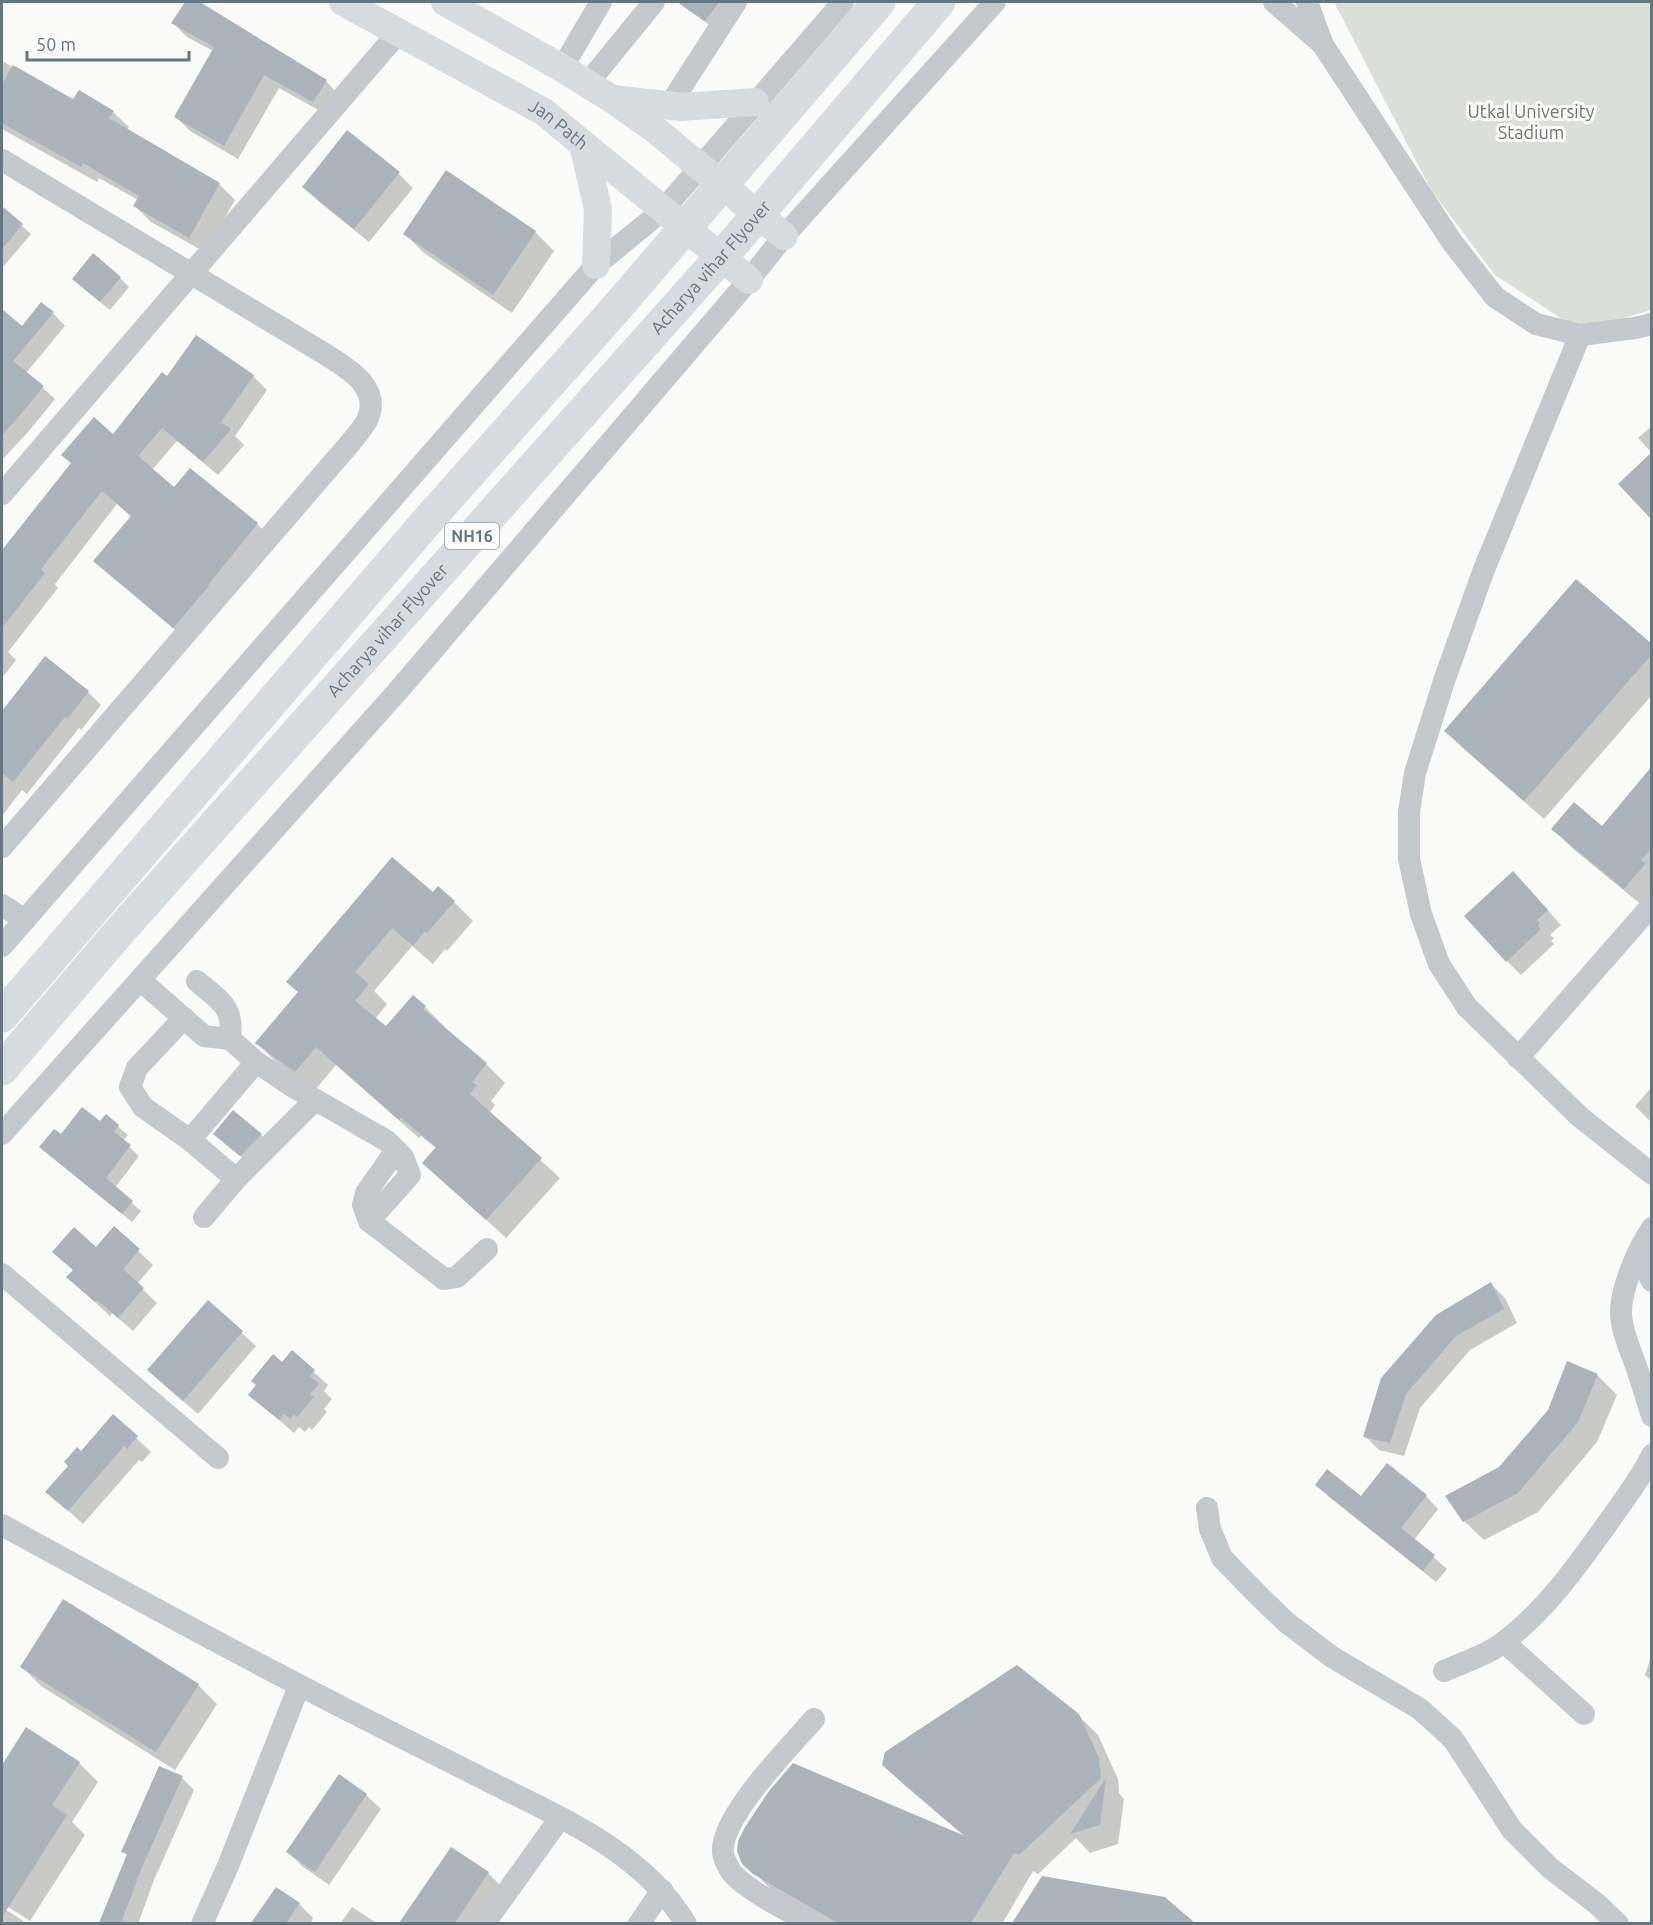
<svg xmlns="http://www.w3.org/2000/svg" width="1653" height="1925" viewBox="0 0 1653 1925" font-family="Ubuntu,sans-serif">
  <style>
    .green { fill: #dadfd7 }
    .shadow { fill: #0003 }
    .building { fill: #aab3b9 }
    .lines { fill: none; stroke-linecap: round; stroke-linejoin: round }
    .minor { stroke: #c3c8cc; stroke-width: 22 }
    .major { stroke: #d6dbdf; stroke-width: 28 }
    .highway { stroke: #d6dbdf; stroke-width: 33 }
    .labels { text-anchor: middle; stroke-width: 6; stroke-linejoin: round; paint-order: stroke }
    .shield { fill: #fff; stroke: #939fa8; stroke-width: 1.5 }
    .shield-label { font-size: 16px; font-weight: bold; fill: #657683 }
    .park-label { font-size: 18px; fill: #687a64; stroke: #fff }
    .street-label { font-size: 18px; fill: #657683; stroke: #fff }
  </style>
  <rect width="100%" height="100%" fill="#fafaf8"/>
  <polygon class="green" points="1334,2 1651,2 1651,310 1580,331 1495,275 1431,190"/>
  <g class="shadow">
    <polygon points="187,2 197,2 326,81 340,96 327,115 279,88 238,159 190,131 175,116 213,51 187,37 173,23"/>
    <polygon points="679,2 734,2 715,29 688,10"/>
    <polygon points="2,61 74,101 113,112 129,127 127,130 219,184 235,200 205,252 151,222 135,206 138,200 99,178 97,182 2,129"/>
    <polygon points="399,174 413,188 369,242 318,201 304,186"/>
    <polygon points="2,208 31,234 3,267 2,265"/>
    <polygon points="535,232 554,251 512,313 424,253 405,234"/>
    <polygon points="120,278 129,287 110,310 83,288"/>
    <polygon points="53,313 65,326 26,373 55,399 28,432 2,460 2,321 6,315 22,328"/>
    <polygon points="196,337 253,376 267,390 235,436 244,445 218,475 177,441 152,470 174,490 190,470 257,524 272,539 188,641 95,561 132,517 117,504 55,584 58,588 8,652 16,660 2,678 2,552 72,463 113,436 167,378"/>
    <polygon points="1652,426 1652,453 1638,438"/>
    <polygon points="1652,646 1652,695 1544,819 1465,750 1446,731"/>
    <polygon points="45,658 88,692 101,705 81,730 79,728 27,794 22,790 2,816 2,708 5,709"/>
    <polygon points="1652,768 1652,898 1644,907 1572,848 1553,829 1602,828"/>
    <polygon points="1527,887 1561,925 1550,935 1554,938 1551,941 1554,944 1521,975 1507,961"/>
    <polygon points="433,894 454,902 473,921 447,951 445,949 433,964 412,946 374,991 387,1004 375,1019 386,1029 425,1007 444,1026 443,1028 486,1064 505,1083 491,1101 495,1105 489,1113 560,1178 506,1238 424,1163 437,1149 421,1136 419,1138 336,1065 315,1090 276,1062 257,1043 299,993"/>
    <polygon points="1652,1087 1652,1123 1635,1106"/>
    <polygon points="106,1117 128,1135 123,1141 139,1156 115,1188 141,1211 132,1222 51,1156 62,1137 101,1123"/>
    <polygon points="261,1135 270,1144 250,1164 224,1143"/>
    <polygon points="114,1228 153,1265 137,1284 157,1303 133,1331 112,1313 110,1316 68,1277 74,1271 54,1252 96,1249"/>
    <polygon points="1491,1284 1505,1298 1517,1323 1470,1350 1420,1408 1404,1456 1379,1450 1365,1436"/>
    <polygon points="208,1302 256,1346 198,1414 163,1384"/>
    <polygon points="292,1352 328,1385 324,1391 332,1399 324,1409 327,1412 312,1430 309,1427 305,1432 299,1427 294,1433 250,1395"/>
    <polygon points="1568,1363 1598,1376 1617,1395 1597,1442 1538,1512 1484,1540 1464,1521 1500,1468 1550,1410"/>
    <polygon points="113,1416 151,1452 142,1462 139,1460 83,1524 47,1491"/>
    <polygon points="1317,1484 1361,1498 1426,1496 1438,1509 1414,1540 1447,1569 1436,1582 1329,1497"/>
    <polygon points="1652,1654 1652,1681 1645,1675"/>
    <polygon points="22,1667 198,1685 217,1704 175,1770 41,1686"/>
    <polygon points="1078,1715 1098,1735 1118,1779 1119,1793 1124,1799 1118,1844 1090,1853 1076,1838 1038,1874 1033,1871 1002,1924 827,1924 774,1892 744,1863 964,1836 903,1784 883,1765"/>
    <polygon points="26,1729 79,1763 98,1782 72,1822 85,1835 30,1921 2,1903 2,1768"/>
    <polygon points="339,1776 366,1795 381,1809 329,1885 302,1866 288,1852"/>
    <polygon points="182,1778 194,1790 154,1880 138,1924 101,1924 128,1856 123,1851"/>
    <polygon points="452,1849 488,1873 501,1886 476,1924 401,1924"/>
    <polygon points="1043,1878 1164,1899 1192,1924 1013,1924"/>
    <polygon points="276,1889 299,1904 313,1918 310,1924 253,1924"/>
    <polygon points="352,1907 375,1922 376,1924 340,1924"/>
    <polygon points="3,1908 28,1924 2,1924"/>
  </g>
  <g class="building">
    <polygon points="185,2 200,2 327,80 313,102 264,75 224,146 174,117 214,47 171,23"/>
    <polygon points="677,2 719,2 705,21"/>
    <polygon points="13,65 73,99 79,90 114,111 109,118 220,183 189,238 133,206 139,196 83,163 81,167 2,123 2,84"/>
    <polygon points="347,130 400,172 354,229 302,187"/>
    <polygon points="446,170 536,231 493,295 403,234"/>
    <polygon points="2,206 23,224 2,249"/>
    <polygon points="93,253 121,277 100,302 72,279"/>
    <polygon points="41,302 54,312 13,361 44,386 16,420 2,435 2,309 22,326"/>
    <polygon points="196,335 254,375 221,422 231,429 203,462 162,428 138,456 174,487 190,468 258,523 208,585 209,586 173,628 93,561 131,516 102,491 41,569 45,573 2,628 2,550 71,463 61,455 94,417 113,434 162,372 167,376"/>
    <polygon points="1652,452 1652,520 1618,484"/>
    <polygon points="1576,579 1652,644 1652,654 1524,801 1444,731"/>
    <polygon points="45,656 89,691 68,718 65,717 13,782 2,773 2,711"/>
    <polygon points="1652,766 1652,848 1641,860 1646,863 1624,889 1551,829 1574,802 1602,826"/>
    <polygon points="392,857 433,892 438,886 455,901 427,933 425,931 413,946 392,928 355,972 369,984 355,1001 386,1026 413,995 426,1006 423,1009 487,1063 472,1082 477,1085 470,1094 542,1158 486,1220 422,1163 436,1147 401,1118 399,1120 316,1047 295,1072 255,1043 298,992 286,982"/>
    <polygon points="1513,871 1548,910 1537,920 1540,923 1538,926 1541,929 1506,962 1464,916"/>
    <polygon points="82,1107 100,1121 106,1114 119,1125 114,1132 131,1145 106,1178 133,1201 122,1214 39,1147 54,1129 61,1134"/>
    <polygon points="233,1110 262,1134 240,1156 213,1134"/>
    <polygon points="114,1226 140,1249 123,1269 144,1288 118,1318 97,1300 95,1302 66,1277 73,1270 52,1252 74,1227 96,1247"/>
    <polygon points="1491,1282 1504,1309 1456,1336 1406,1394 1390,1443 1363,1437 1381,1378 1436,1315"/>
    <polygon points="208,1300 243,1331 183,1401 147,1370"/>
    <polygon points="292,1350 315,1370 310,1376 319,1384 310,1394 314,1397 297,1417 294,1414 290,1419 284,1414 279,1420 248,1395 256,1385 251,1381 273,1354 282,1362"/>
    <polygon points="1567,1361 1598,1374 1578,1422 1518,1493 1463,1522 1445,1496 1499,1467 1548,1410"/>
    <polygon points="113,1414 138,1436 127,1449 124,1446 68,1511 45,1492 68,1466 64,1462 77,1447 81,1451"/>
    <polygon points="1387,1463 1427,1495 1401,1528 1435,1555 1423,1571 1315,1485 1327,1469 1361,1496"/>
    <polygon points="63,1599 199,1684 156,1752 20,1667"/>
    <polygon points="1017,1665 1079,1714 1099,1758 1101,1778 1019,1855 1014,1853 971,1923 838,1923 753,1874 742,1864 737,1851 738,1841 745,1827 769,1791 793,1763 965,1836 882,1765 885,1752"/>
    <polygon points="26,1727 80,1762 52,1805 67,1815 2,1917 2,1765"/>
    <polygon points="159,1766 183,1776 142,1867 121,1923 99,1923 127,1854 121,1852"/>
    <polygon points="339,1774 367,1794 315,1872 286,1852"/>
    <polygon points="1106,1778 1100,1825 1070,1834"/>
    <polygon points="451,1847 489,1872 455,1923 399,1923"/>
    <polygon points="1042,1876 1165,1897 1195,1923 1012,1923"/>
    <polygon points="276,1887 300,1903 286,1923 251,1923"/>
  </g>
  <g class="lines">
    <g class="minor">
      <polyline points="1274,2 1320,42"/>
      <polyline points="1307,2 1323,45 1452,242 1495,297 1536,324 1580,335 1635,328 1652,324"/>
      <polyline points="562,68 601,2"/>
      <polyline points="587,84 654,2"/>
      <polyline points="669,106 736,2"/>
      <path d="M2,160L325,354C346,368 381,386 368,418C365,426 357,434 352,441L2,847"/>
      <polyline points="1580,335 1483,572 1444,681 1415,773 1409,812 1409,859 1421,914 1439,964 1467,1007 1580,1117 1652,1174"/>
      <polyline points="2,494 398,33"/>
      <polyline points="2,905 25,920"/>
      <polyline points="2,946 596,265 663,210 843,2"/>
      <polyline points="140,980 204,1036 230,1039 256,1062 295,1088 387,1141 403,1157 410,1175 369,1221"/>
      <path d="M197,981C221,1002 234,1006 230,1039"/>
      <polyline points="184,1018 137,1068 130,1087 143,1107 190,1140 236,1179"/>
      <polyline points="1518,1058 1652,905"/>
      <polyline points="2,1134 397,692 749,280 784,236 995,2"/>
      <polyline points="190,1140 256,1062"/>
      <polyline points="396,1150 366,1193 363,1205 369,1221 444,1279 457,1277 487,1249"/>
      <polyline points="204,1217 236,1179 315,1100"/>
      <path d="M1652,1228C1638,1248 1620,1290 1621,1314C1622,1334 1632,1353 1638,1372C1643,1386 1647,1401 1652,1416"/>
      <polyline points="1638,1255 1652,1281"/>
      <polyline points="2,1274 218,1458"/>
      <polyline points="1207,1508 1210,1529 1222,1558 1259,1596 1286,1622 1332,1657 1420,1709 1453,1739 1512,1830 1550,1868 1597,1904 1618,1924"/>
      <path d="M2,1525C101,1579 200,1634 301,1686C360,1717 419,1746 478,1776C552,1814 642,1849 686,1924"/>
      <polyline points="1504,1642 1584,1714"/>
      <path d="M1444,1671C1464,1662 1488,1655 1505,1641C1547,1609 1577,1566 1607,1524C1623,1501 1640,1480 1652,1455"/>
      <polyline points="202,1924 228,1866 299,1686"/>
      <polyline points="484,1924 560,1818"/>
      <polyline points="639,1924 662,1890"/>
      <path d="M813,1924C790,1912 749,1892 732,1873C728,1867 723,1859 723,1852C720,1817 791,1746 814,1719"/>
    </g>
    <g class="major">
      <path id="s1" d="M343,2L544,112L749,280"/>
      <polyline points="445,2 562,68 612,99 653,128 784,236"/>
      <polyline points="614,99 681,107 755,102"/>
      <polyline points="583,144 598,209 596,265"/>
    </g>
    <g class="highway">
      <polyline points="2,1016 429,519 612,313 879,2"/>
      <path id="s2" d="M2,1069L120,931L737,239L939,2"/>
    </g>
  </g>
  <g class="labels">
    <rect class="shield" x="445" y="523" width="54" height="26" rx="4.5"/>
    <g class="shield-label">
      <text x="472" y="542">NH16</text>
    </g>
    <g class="park-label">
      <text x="1531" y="118">Utkal University<tspan x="1531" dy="21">Stadium</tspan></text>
    </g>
    <g class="street-label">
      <text dy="6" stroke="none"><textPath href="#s1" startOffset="248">Jan Path</textPath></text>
      <text dy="6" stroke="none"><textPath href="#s2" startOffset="1070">Acharya vihar Flyover</textPath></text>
      <text dy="6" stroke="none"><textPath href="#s2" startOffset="584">Acharya vihar Flyover</textPath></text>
    </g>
  </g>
  <rect width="1653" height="1925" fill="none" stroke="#657683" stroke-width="6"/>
  <path d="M27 51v9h162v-9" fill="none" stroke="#657683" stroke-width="3"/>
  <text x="36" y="51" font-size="18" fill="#657683" stroke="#ffffff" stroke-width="4.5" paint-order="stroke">50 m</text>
</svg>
